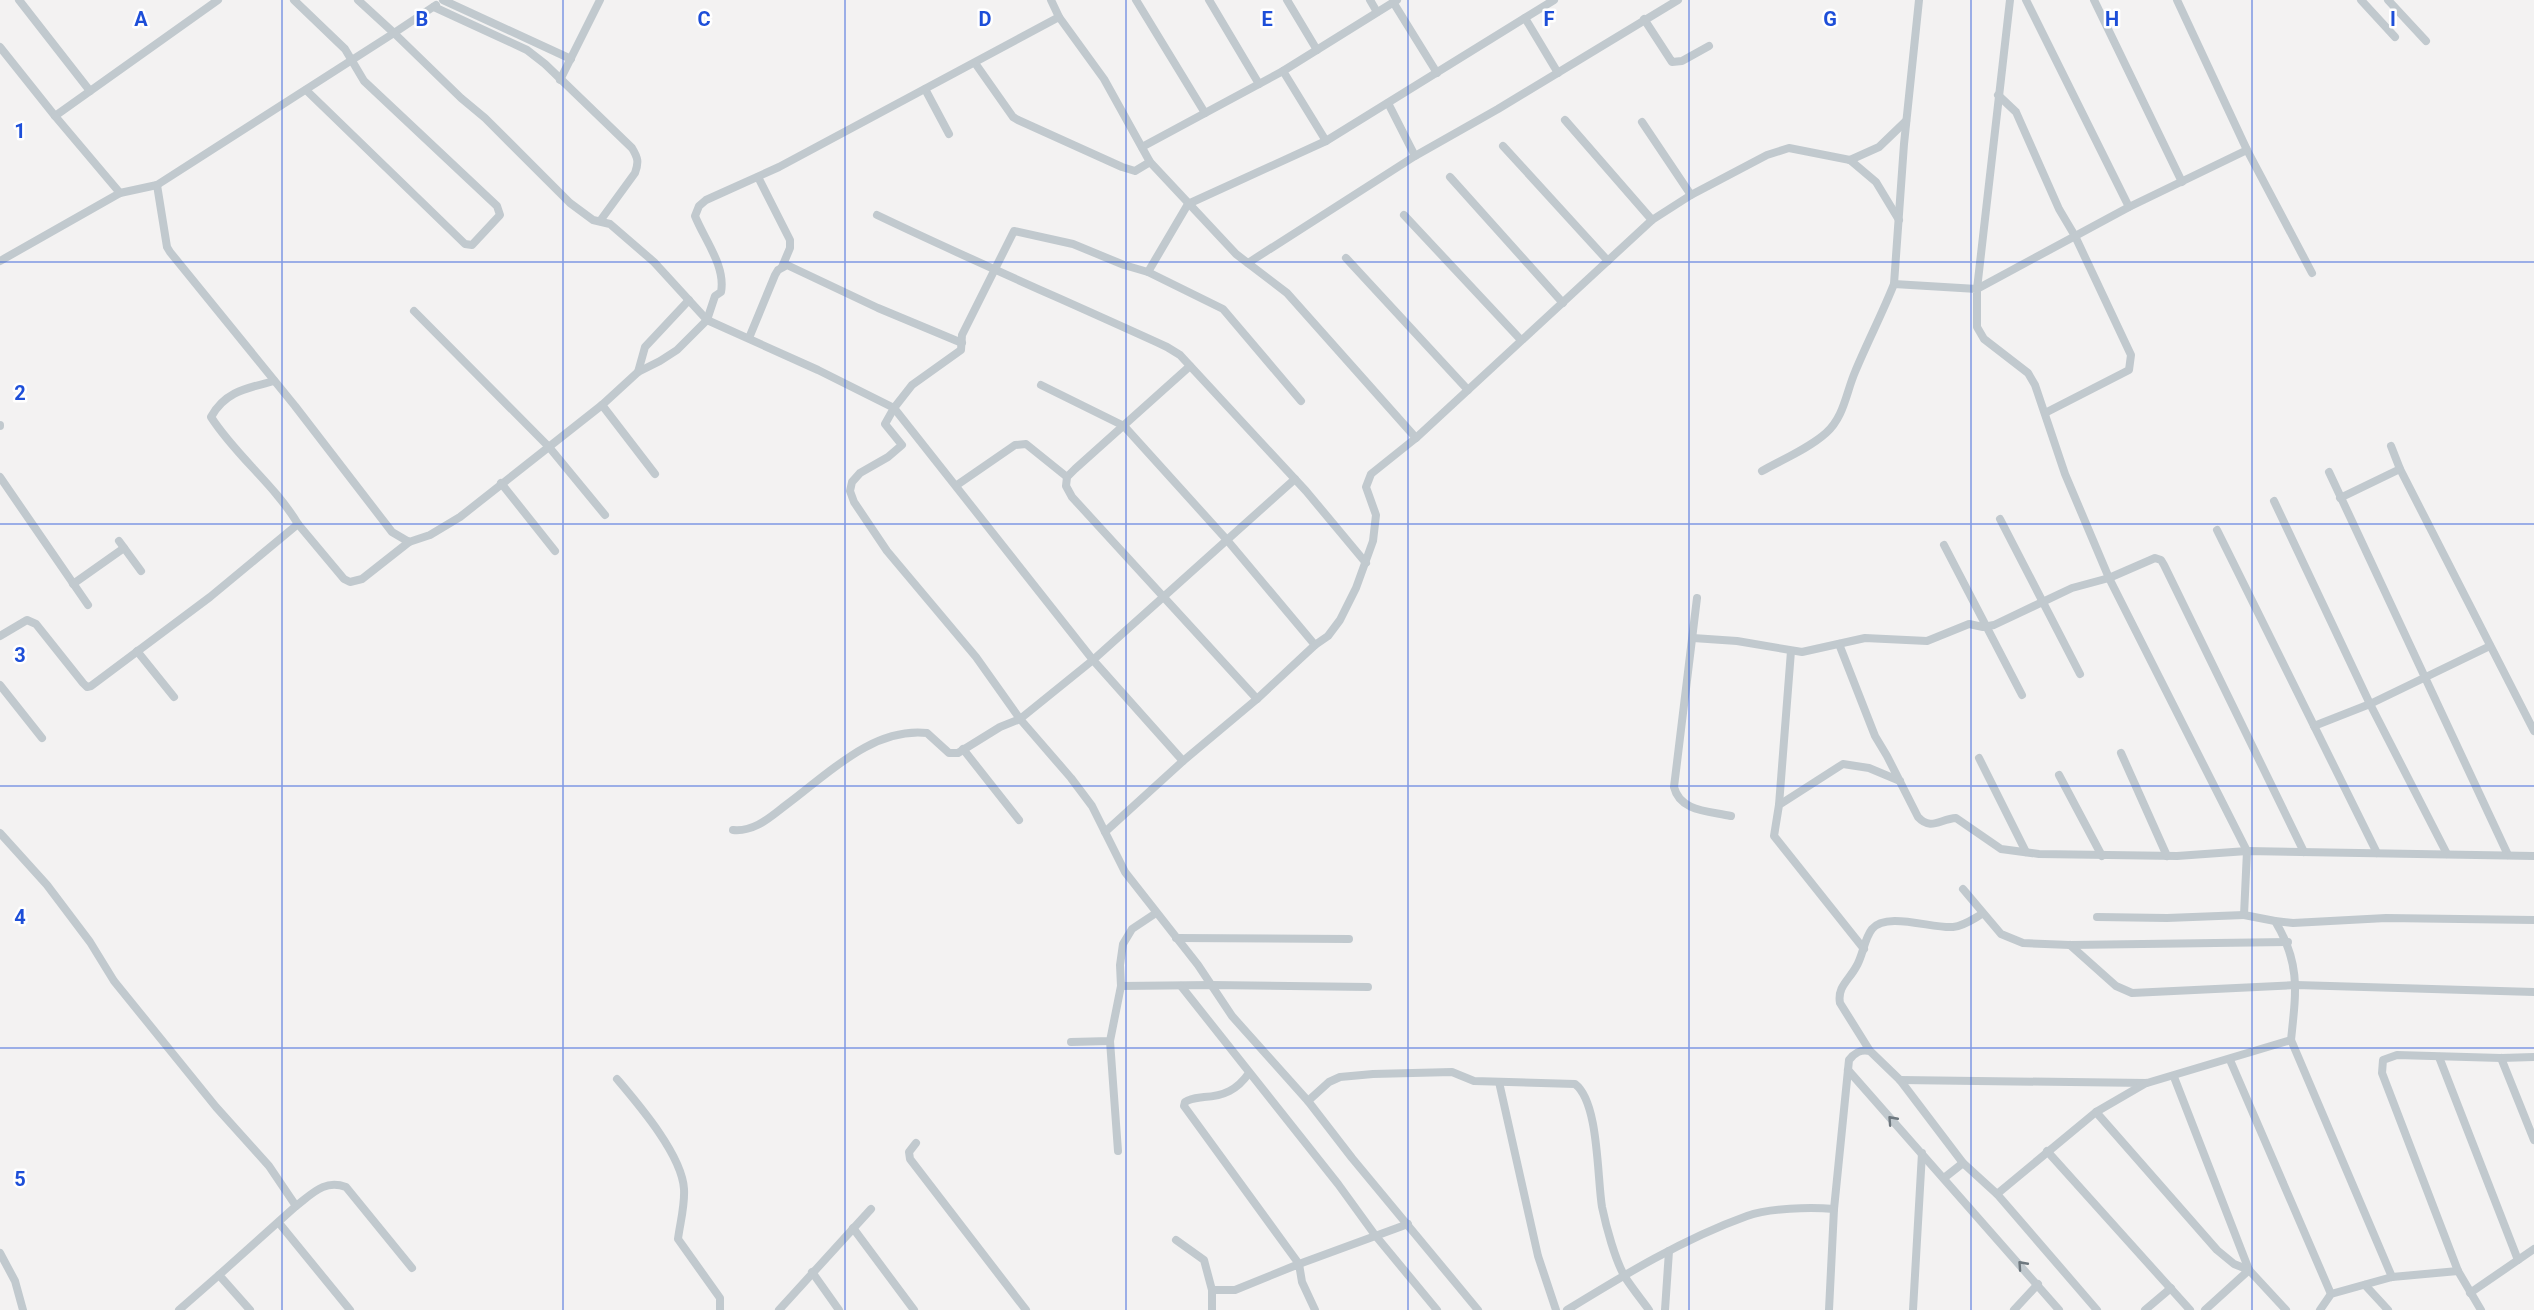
<svg xmlns="http://www.w3.org/2000/svg" width="2534" height="1310" viewBox="0 0 2534 1310" font-family="Roboto,sans-serif">
  <style>
    .lines { fill: none; stroke-linecap: round; stroke-linejoin: round }
    .minor { stroke: #c1c9ce; stroke-width: 8 }
    .oneway { stroke: #6e787f }
    .grid { fill: none; stroke: #1d4ed8; stroke-width: 1.5; stroke-opacity: 0.55 }
    .grid-label { font-size: 20px; text-anchor: middle; font-weight: bold; fill: #1d4ed8; stroke: #fff; stroke-width: 5; stroke-linejoin: round; paint-order: stroke }
  </style>
  <rect width="100%" height="100%" fill="#f3f2f2"/>
  <g class="lines">
    <g class="minor">
      <polyline points="19,0 90,91"/>
      <polyline points="294,0 345,49 364,81 497,206 500,215 472,245 465,244 306,90"/>
      <polyline points="358,0 394,33 436,5"/>
      <polyline points="443,0 571,59"/>
      <polyline points="1136,0 1205,113"/>
      <polyline points="1209,0 1259,84"/>
      <polyline points="1287,0 1317,50"/>
      <polyline points="1370,0 1377,12"/>
      <polyline points="2026,0 2129,207"/>
      <polyline points="2094,0 2182,182"/>
      <polyline points="2177,0 2247,150 2312,273"/>
      <polyline points="2361,0 2395,37"/>
      <polyline points="2388,0 2426,41"/>
      <polyline points="1393,2 1437,73"/>
      <path d="M434,7L527,50L545,64L632,148C638,158 639,162 635,173L600,221"/>
      <polyline points="1059,17 1104,79 1150,162 1236,254 1287,293 1416,438"/>
      <polyline points="1525,18 1558,73"/>
      <polyline points="1644,19 1672,62 1682,61 1709,46"/>
      <polyline points="0,47 55,116 218,0"/>
      <polyline points="975,63 1013,117 1018,120 1122,167 1135,171 1150,162"/>
      <polyline points="1283,71 1326,141"/>
      <polyline points="560,80 600,0"/>
      <polyline points="925,89 949,134"/>
      <polyline points="1998,95 2016,112 2059,209 2075,236 2131,355 2129,370 2045,413"/>
      <polyline points="1388,103 1415,156"/>
      <polyline points="55,116 120,193"/>
      <polyline points="1565,120 1652,220"/>
      <polyline points="1642,122 1691,195"/>
      <polyline points="1503,146 1608,261"/>
      <polyline points="1142,147 1283,71 1397,0"/>
      <polyline points="1850,160 1879,147 1906,121"/>
      <polyline points="758,177 790,240 790,248 782,267"/>
      <polyline points="1450,177 1563,303"/>
      <path d="M157,185L167,247L170,252L295,406L392,532L409,542L430,535L460,517L602,405L638,372L660,361L677,350L707,320L715,296L721,292C726,266 704,239 695,216L699,206L706,200L779,167L1059,17L1051,0"/>
      <path d="M877,215C973,261 1071,303 1167,347L1180,355L1306,491L1366,563"/>
      <polyline points="1404,215 1521,340"/>
      <polyline points="1346,258 1468,390"/>
      <polyline points="0,261 120,193 157,185 394,33 461,98 485,118 570,203 593,220 610,224 654,262 707,320 818,370 894,408 885,424 902,445 888,457 860,473 852,482 850,491 854,502 887,551 976,657 1020,719 1071,778 1092,806 1125,872 1198,965 1232,1016 1308,1101 1352,1158 1478,1310"/>
      <polyline points="1248,263 1415,156 1498,109 1678,0"/>
      <polyline points="1148,272 1223,309 1301,401"/>
      <polyline points="1894,284 1904,144 1919,0"/>
      <polyline points="1977,289 2129,207 2247,150"/>
      <polyline points="1977,289 2010,0"/>
      <polyline points="414,311 549,447 605,515"/>
      <polyline points="749,338 775,275 778,270 787,265 878,308 962,343"/>
      <polyline points="1190,366 1075,469 1067,477 1066,486 1072,497 1257,699"/>
      <polyline points="638,372 645,347 689,300"/>
      <polyline points="1041,385 1124,426 1227,540 1315,645"/>
      <polyline points="602,405 655,474"/>
      <polyline points="0,425 0,426"/>
      <polyline points="2391,446 2400,469 2534,731"/>
      <path d="M1762,471C1783,459 1808,449 1826,433C1844,417 1846,393 1855,372C1867,343 1882,314 1894,284L1977,289V327L1984,339L2028,373L2035,385L2065,474L2109,578L2247,851L2244,915L2275,921C2301,964 2296,992 2291,1040L2147,1083L1900,1080"/>
      <polyline points="2329,472 2508,855"/>
      <polyline points="0,477 88,605"/>
      <polyline points="501,483 555,551"/>
      <polyline points="957,485 1015,445 1026,444 1067,477"/>
      <polyline points="2340,498 2400,469"/>
      <polyline points="2274,501 2370,704 2447,854"/>
      <polyline points="2000,519 2080,674"/>
      <polyline points="298,524 344,579 350,582 362,579 409,542"/>
      <polyline points="2217,530 2377,853"/>
      <polyline points="119,541 141,571"/>
      <polyline points="1944,545 2022,695"/>
      <polyline points="73,584 124,548"/>
      <path d="M1697,598L1674,787C1680,812 1710,811 1731,816"/>
      <path d="M0,636L27,620L36,624L83,683L87,687L91,686L210,597L298,524C274,484 236,456 211,417C225,391 248,388 274,381"/>
      <polyline points="1693,638 1737,641 1802,652 1865,638 1927,641 1969,624 1983,627 1994,625 2072,588 2109,578 2155,558 2161,560 2164,565 2304,852"/>
      <path d="M1839,644L1875,736L1887,756L1918,817C1931,831 1940,819 1956,818L2001,849L2039,854L2177,856L2247,851L2534,856"/>
      <polyline points="137,651 174,697"/>
      <polyline points="0,685 42,738"/>
      <polyline points="2314,726 2370,704 2490,646"/>
      <polyline points="963,749 1019,820"/>
      <polyline points="2121,753 2167,856"/>
      <polyline points="1979,758 2026,852"/>
      <polyline points="1183,761 1093,660 1295,479"/>
      <polyline points="2059,775 2102,856"/>
      <polyline points="1779,805 1791,651"/>
      <path d="M733,830C755,832 770,817 786,805C827,775 872,727 927,733L949,753H958L1000,727L1020,719L1093,660L894,408L912,385L961,350L962,335L1014,231L1073,244L1124,265L1148,272L1188,204L1326,141L1554,0"/>
      <polyline points="1105,832 1183,761 1257,699 1315,645 1328,636 1340,620 1356,588 1373,541 1376,515 1366,487 1371,474 1416,438 1652,220 1691,195 1767,155 1789,148 1850,160 1876,182 1899,220"/>
      <polyline points="0,833 47,885 90,942 114,981 216,1107 269,1166 296,1206 219,1275 250,1310"/>
      <polyline points="1963,889 2001,934 2023,943 2070,945 2288,942"/>
      <polyline points="2097,917 2167,918 2244,915"/>
      <polyline points="2275,921 2293,923 2386,918 2534,920"/>
      <polyline points="1176,938 1349,939"/>
      <polyline points="2070,945 2116,986 2132,993 2296,985 2534,992"/>
      <polyline points="1864,949 1774,836 1779,805 1843,764 1869,768 1900,781"/>
      <polyline points="1121,986 1211,985 1368,987"/>
      <polyline points="1181,986 1338,1184 1375,1235 1437,1310"/>
      <polyline points="2291,1040 2392,1277"/>
      <polyline points="1110,1041 1118,1151"/>
      <polyline points="1071,1042 1110,1041 1121,986 1120,965 1123,944 1132,929 1156,913"/>
      <path d="M1870,1051L1840,1003C1837,987 1849,980 1856,967C1863,956 1864,939 1872,929C1886,911 1933,929 1953,927C1964,926 1973,919 1982,914"/>
      <polyline points="2439,1057 2518,1260"/>
      <polyline points="2501,1058 2534,1140"/>
      <polyline points="2230,1060 2331,1294"/>
      <polyline points="1848,1070 2059,1310"/>
      <path d="M1249,1073C1237,1090 1224,1096 1204,1097C1197,1098 1191,1098 1185,1102L1184,1106L1299,1264L1408,1224"/>
      <polyline points="2174,1077 2249,1270 2286,1310"/>
      <path d="M617,1079C639,1105 682,1155 684,1189C685,1206 680,1223 678,1239L720,1298V1310"/>
      <polyline points="1499,1082 1538,1256 1556,1310"/>
      <path d="M1308,1101L1329,1082L1340,1077L1373,1074L1452,1072L1474,1081L1575,1084C1599,1102 1597,1177 1602,1207C1606,1226 1615,1260 1625,1277C1632,1288 1641,1299 1649,1310"/>
      <polyline points="2096,1112 2217,1250 2234,1264 2249,1270 2205,1310"/>
      <polyline points="916,1143 909,1152 910,1159 1026,1310"/>
      <polyline points="2047,1151 2190,1310"/>
      <polyline points="1944,1178 1963,1163"/>
      <polyline points="1997,1194 2096,1112 2146,1083"/>
      <path d="M296,1206C312,1194 324,1179 346,1187L412,1268"/>
      <polyline points="279,1223 350,1310"/>
      <polyline points="853,1228 914,1310"/>
      <polyline points="1176,1240 1204,1260 1212,1290"/>
      <polyline points="0,1253 15,1281 23,1310"/>
      <polyline points="812,1272 839,1310"/>
      <polyline points="2365,1285 2388,1310"/>
      <polyline points="2470,1293 2534,1249"/>
      <polyline points="179,1310 219,1275"/>
      <polyline points="779,1310 871,1209"/>
      <polyline points="1212,1310 1212,1290 1235,1290 1299,1264 1302,1282 1315,1310"/>
      <path d="M1567,1310C1624,1275 1683,1239 1747,1216C1769,1208 1810,1207 1834,1209L1849,1060C1855,1052 1861,1049 1870,1051L1900,1080L1963,1163L1997,1194L2097,1310"/>
      <polyline points="1665,1310 1669,1251"/>
      <polyline points="1829,1310 1834,1209"/>
      <polyline points="1913,1310 1922,1153"/>
      <polyline points="2014,1310 2038,1284"/>
      <polyline points="2145,1310 2171,1288"/>
      <polyline points="2320,1310 2331,1294 2392,1277 2458,1271"/>
      <polyline points="2481,1310 2458,1271 2382,1073 2383,1060 2397,1055 2501,1058 2534,1057"/>
    </g>
  </g>
  <defs><path id="oneway-chevron" d="M-2-3.5L2.5 0L-2 3.5" fill="none" stroke-width="1.6" stroke-linecap="round" stroke-linejoin="round" transform="scale(1.5)"/></defs>
  <g class="oneway">
    <use href="#oneway-chevron" transform="translate(1892 1120) rotate(-132)"/>
    <use href="#oneway-chevron" transform="translate(2022 1265) rotate(-132)"/>
  </g>
  <path class="grid" d="M282,0V1310M563,0V1310M845,0V1310M1126,0V1310M1408,0V1310M1689,0V1310M1971,0V1310M2252,0V1310M0,262H2534M0,524H2534M0,786H2534M0,1048H2534"/>
  <g class="grid-label">
    <text x="141" y="26">A</text>
    <text x="422" y="26">B</text>
    <text x="704" y="26">C</text>
    <text x="985" y="26">D</text>
    <text x="1267" y="26">E</text>
    <text x="1549" y="26">F</text>
    <text x="1830" y="26">G</text>
    <text x="2112" y="26">H</text>
    <text x="2393" y="26">I</text>
    <text x="20" y="138">1</text>
    <text x="20" y="400">2</text>
    <text x="20" y="662">3</text>
    <text x="20" y="924">4</text>
    <text x="20" y="1186">5</text>
  </g>
</svg>
